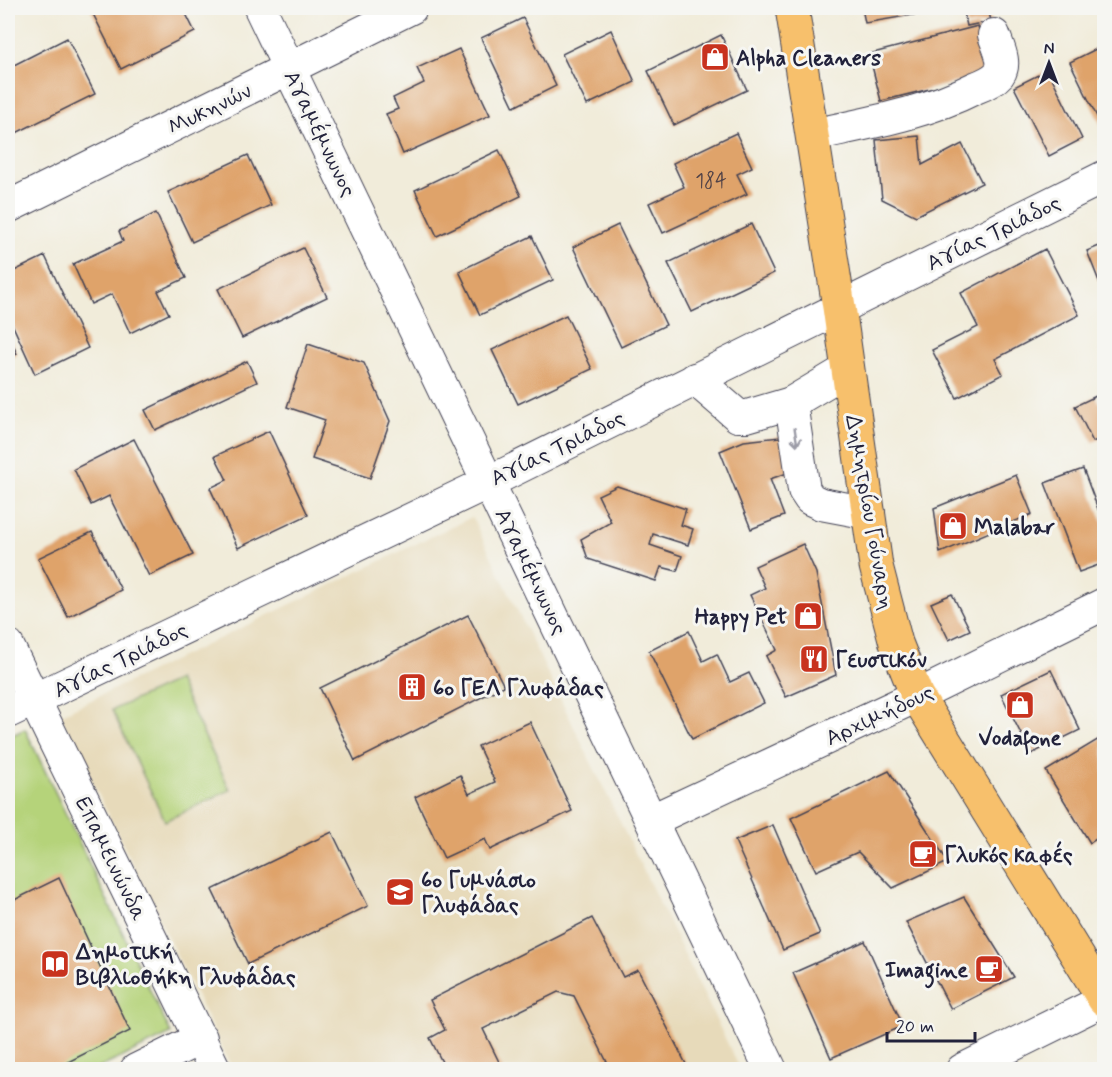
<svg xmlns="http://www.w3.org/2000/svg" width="1112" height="1077" viewBox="0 0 1112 1077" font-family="Mynerve,sans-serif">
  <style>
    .built { fill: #e7daba }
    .green { fill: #b5d37a; stroke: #6c7a5a; stroke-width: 1.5 }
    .building { fill: #dfa36a }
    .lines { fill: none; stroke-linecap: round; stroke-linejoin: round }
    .minor-casing { stroke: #414053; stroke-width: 34 }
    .major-casing { stroke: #414053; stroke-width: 35 }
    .minor { stroke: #fff; stroke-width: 32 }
    .major { stroke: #f7c06c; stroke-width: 33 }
    .oneway { stroke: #9c9ca7 }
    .labels { text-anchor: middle; stroke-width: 6; stroke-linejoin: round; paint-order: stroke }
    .number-label { font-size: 20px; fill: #514247 }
    .poi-label { font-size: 22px; font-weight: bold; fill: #22223b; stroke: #f6f6f2; text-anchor: start }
    .street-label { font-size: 22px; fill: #22223b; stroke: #f6f6f2 }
  </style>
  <rect width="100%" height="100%" fill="#f6f6f2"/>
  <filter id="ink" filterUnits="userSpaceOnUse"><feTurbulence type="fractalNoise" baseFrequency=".0167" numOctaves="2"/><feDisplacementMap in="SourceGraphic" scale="12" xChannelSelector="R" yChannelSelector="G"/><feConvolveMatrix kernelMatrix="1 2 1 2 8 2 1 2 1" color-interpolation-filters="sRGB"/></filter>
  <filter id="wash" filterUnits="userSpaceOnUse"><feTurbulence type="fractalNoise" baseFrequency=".008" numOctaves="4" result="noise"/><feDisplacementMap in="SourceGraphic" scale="24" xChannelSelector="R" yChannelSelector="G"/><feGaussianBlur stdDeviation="1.35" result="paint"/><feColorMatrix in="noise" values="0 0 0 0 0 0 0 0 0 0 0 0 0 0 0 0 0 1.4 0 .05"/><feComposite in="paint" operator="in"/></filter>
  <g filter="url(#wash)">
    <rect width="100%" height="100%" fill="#f1ecda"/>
    <polygon class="built" points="472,517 740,1069 232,1069 60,715"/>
    <g class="green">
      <polygon points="178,680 230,790 165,821 112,710"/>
      <polygon points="25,729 171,1034 97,1069 8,1070 8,737"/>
    </g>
    <g id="blocks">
      <g class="building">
        <polygon points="90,8 183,8 195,32 121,69"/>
        <polygon points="862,8 948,8 948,9 865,23"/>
        <polygon points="963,8 988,8 991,21 967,26"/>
        <polygon points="523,18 556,86 514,107 481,38"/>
        <polygon points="978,26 990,74 881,101 869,54"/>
        <polygon points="611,30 635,82 587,105 562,54"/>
        <polygon points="721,35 747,90 674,125 648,71"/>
        <polygon points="67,38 95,94 8,137 8,68"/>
        <polygon points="1104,45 1104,123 1101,125 1070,62"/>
        <polygon points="459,49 490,115 403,154 386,114 398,109 393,98 424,83 417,68"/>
        <polygon points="1048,70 1082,139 1049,156 1014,87"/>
        <polygon points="736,133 752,167 737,174 747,194 663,233 649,203 684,187 673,163"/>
        <polygon points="919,136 922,165 962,144 982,183 916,216 882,199 876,140"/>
        <polygon points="499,150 521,196 437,236 415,190"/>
        <polygon points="248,155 271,205 192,242 168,192"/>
        <polygon points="156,213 186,278 158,291 169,314 130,333 112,294 91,304 73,264 123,241 119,231"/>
        <polygon points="751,224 774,273 692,312 668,263"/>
        <polygon points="618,225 666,325 621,347 573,247"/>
        <polygon points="532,236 553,280 480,315 459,271"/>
        <polygon points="1104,244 1104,294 1087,251"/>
        <polygon points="303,248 327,297 242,338 218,289"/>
        <polygon points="1045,249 1079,315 995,359 1003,374 957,398 932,350 978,327 961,293"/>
        <polygon points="45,256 88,348 35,374 8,315 8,274"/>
        <polygon points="566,315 592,369 518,404 492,350"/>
        <polygon points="8,334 17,354 8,359"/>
        <polygon points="308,344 364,363 390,421 370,478 312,459 325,420 287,407"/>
        <polygon points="247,361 257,382 155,430 145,410"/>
        <polygon points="1096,396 1101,405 1104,404 1104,436 1093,442 1075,406"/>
        <polygon points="269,431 308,515 238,548 210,488 227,480 215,456"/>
        <polygon points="789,436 793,471 770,479 784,516 751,529 720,451 744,441"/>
        <polygon points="134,439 193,555 149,576 109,496 91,505 74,469"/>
        <polygon points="1083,469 1104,525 1104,563 1079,572 1045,483"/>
        <polygon points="1016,475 1032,514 940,553 934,508"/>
        <polygon points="617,486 686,509 681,525 693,529 688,545 653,534 650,545 682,556 677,571 661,567 656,581 588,559 581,539 611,522 598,495"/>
        <polygon points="92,532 121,590 68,617 38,558"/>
        <polygon points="803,544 816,573 836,675 786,697 766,656 777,650 750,595 765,588 755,566"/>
        <polygon points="952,594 970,630 949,640 931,603"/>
        <polygon points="468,615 504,686 355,761 320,688"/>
        <polygon points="689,631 703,661 717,654 730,682 749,673 764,703 692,739 649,651"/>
        <polygon points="1051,670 1080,730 1031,754 1001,694"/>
        <polygon points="530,722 572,811 490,850 485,839 444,858 415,797 460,775 469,794 495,782 478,746"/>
        <polygon points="1104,736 1104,834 1090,843 1046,771"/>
        <polygon points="889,771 948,862 893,888 858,852 816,871 791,818"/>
        <polygon points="773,825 820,934 783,950 735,841"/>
        <polygon points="332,832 368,906 248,964 212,890"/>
        <polygon points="59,878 130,1031 52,1070 8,1070 8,903"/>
        <polygon points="964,897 1014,977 951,1009 906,922"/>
        <polygon points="592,918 623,977 638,970 689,1070 611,1070 574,996 558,992 483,1029 503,1070 446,1070 430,1038 445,1030 430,1000"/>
        <polygon points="865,941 903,1026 831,1058 793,973"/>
      </g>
    </g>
  </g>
  <g filter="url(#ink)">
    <use href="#blocks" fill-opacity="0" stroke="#414053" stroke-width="1.5"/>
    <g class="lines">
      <g class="minor-casing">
        <g id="minor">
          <polyline points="260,8 771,1070"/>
          <path d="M812,135C867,123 924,114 975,88C983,85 993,81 999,74C1007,63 998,47 994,35"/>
          <polyline points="8,207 411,8"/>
          <polyline points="848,369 791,403 804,490 810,499 821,504 869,513"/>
          <polyline points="695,379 738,416 747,416 791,403"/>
          <polyline points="8,646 215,1070"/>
          <polyline points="8,712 489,482 1104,177"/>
          <polyline points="652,820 917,696 1104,604"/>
          <polyline points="136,1070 201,1038"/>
          <polyline points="962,1070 1104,1000"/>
        </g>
      </g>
      <g class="major-casing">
        <polyline id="major" points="792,8 839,307 876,566 896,643 917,696 1104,999"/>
      </g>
      <use href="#minor" class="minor"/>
      <use href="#major" class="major"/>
    </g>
    <defs><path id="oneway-shaft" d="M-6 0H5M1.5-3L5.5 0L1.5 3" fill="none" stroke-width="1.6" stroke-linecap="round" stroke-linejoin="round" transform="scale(1.5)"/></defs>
    <use class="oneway" href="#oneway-shaft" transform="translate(796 437) rotate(81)"/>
  </g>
  <defs>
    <g id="shop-square" transform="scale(1.5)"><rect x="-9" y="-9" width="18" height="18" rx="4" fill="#c8321e" stroke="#f6f6f2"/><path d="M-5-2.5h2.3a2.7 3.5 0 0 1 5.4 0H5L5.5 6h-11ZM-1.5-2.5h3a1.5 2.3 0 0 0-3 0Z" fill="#fff"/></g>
    <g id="restaurant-square" transform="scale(1.5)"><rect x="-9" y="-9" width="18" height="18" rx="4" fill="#c8321e" stroke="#f6f6f2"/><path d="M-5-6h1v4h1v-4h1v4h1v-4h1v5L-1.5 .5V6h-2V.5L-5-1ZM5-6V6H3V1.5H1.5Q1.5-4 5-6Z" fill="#fff"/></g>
    <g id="building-square" transform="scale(1.5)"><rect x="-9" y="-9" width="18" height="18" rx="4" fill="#c8321e" stroke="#f6f6f2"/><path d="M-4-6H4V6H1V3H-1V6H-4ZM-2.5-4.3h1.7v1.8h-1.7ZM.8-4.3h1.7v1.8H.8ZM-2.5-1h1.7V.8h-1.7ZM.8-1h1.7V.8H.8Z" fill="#fff"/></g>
    <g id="cafe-square" transform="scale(1.5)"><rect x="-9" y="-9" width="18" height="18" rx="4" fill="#c8321e" stroke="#f6f6f2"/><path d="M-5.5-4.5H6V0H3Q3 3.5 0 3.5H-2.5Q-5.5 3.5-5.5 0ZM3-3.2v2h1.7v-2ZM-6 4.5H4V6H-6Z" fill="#fff"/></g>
    <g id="school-square" transform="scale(1.5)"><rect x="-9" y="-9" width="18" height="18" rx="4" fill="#c8321e" stroke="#f6f6f2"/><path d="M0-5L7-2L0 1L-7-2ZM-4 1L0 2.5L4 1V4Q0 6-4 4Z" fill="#fff"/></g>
    <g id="library-square" transform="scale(1.5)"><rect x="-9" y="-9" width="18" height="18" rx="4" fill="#c8321e" stroke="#f6f6f2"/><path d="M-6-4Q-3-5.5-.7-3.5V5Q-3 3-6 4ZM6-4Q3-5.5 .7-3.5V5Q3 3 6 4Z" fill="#fff"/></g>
  </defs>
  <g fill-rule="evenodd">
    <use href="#shop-square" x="715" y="57"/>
    <use href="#shop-square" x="953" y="526"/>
    <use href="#shop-square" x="808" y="616"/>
    <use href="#restaurant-square" x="814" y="659"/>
    <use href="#building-square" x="412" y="687"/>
    <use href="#shop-square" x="1020" y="705"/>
    <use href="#cafe-square" x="923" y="854"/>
    <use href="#school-square" x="400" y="892"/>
    <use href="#library-square" x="55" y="964"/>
    <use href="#cafe-square" x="989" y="969"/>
  </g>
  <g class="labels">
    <g class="number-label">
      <text x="711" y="187">184</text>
    </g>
    <g class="poi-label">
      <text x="736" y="65">Alpha Cleaners</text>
      <text x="974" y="534">Malabar</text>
      <text x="787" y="624" text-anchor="end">Happy Pet</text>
      <text x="835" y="667">Γευστικόν</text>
      <text x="433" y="695">6ο ΓΕΛ Γλυφάδας</text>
      <text x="1020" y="745" text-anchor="middle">Vodafone</text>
      <text x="944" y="862">Γλυκός καφές</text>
      <text x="421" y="887">6ο Γυμνάσιο<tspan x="421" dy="25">Γλυφάδας</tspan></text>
      <text x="76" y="959">Δημοτική<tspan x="76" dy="25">Βιβλιοθήκη Γλυφάδας</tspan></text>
      <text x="968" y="977" text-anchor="end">Imagine</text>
    </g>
    <g class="street-label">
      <text transform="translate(209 108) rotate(-26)" y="8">Μυκηνών</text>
      <text transform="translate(321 133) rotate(64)" y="8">Αγαμέμνωνος</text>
      <text transform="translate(993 232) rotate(-26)" y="8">Αγίας Τριάδος</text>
      <text transform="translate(557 447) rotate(-26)" y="8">Αγίας Τριάδος</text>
      <text transform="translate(871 512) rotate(80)" y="8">Δημητρίου Γούναρη</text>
      <text transform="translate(532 571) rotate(64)" y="8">Αγαμέμνωνος</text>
      <text transform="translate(120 659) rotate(-26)" y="8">Αγίας Τριάδος</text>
      <text transform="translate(879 714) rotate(-25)" y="8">Αρχιμήδους</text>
      <text transform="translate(112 858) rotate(64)" y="8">Επαμεινώνδα</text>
    </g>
  </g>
  <rect width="1112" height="1077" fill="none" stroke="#f6f6f2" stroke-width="30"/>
  <g transform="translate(1049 63)" stroke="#f6f6f2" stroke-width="4.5" paint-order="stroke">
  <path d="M0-4.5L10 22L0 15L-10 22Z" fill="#22223b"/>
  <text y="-9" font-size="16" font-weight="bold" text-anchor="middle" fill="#22223b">N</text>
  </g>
  <path d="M887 1032v9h88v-9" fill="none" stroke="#22223b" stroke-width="3"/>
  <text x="896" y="1032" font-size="18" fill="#22223b" stroke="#f6f6f2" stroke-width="4.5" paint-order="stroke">20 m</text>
</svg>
